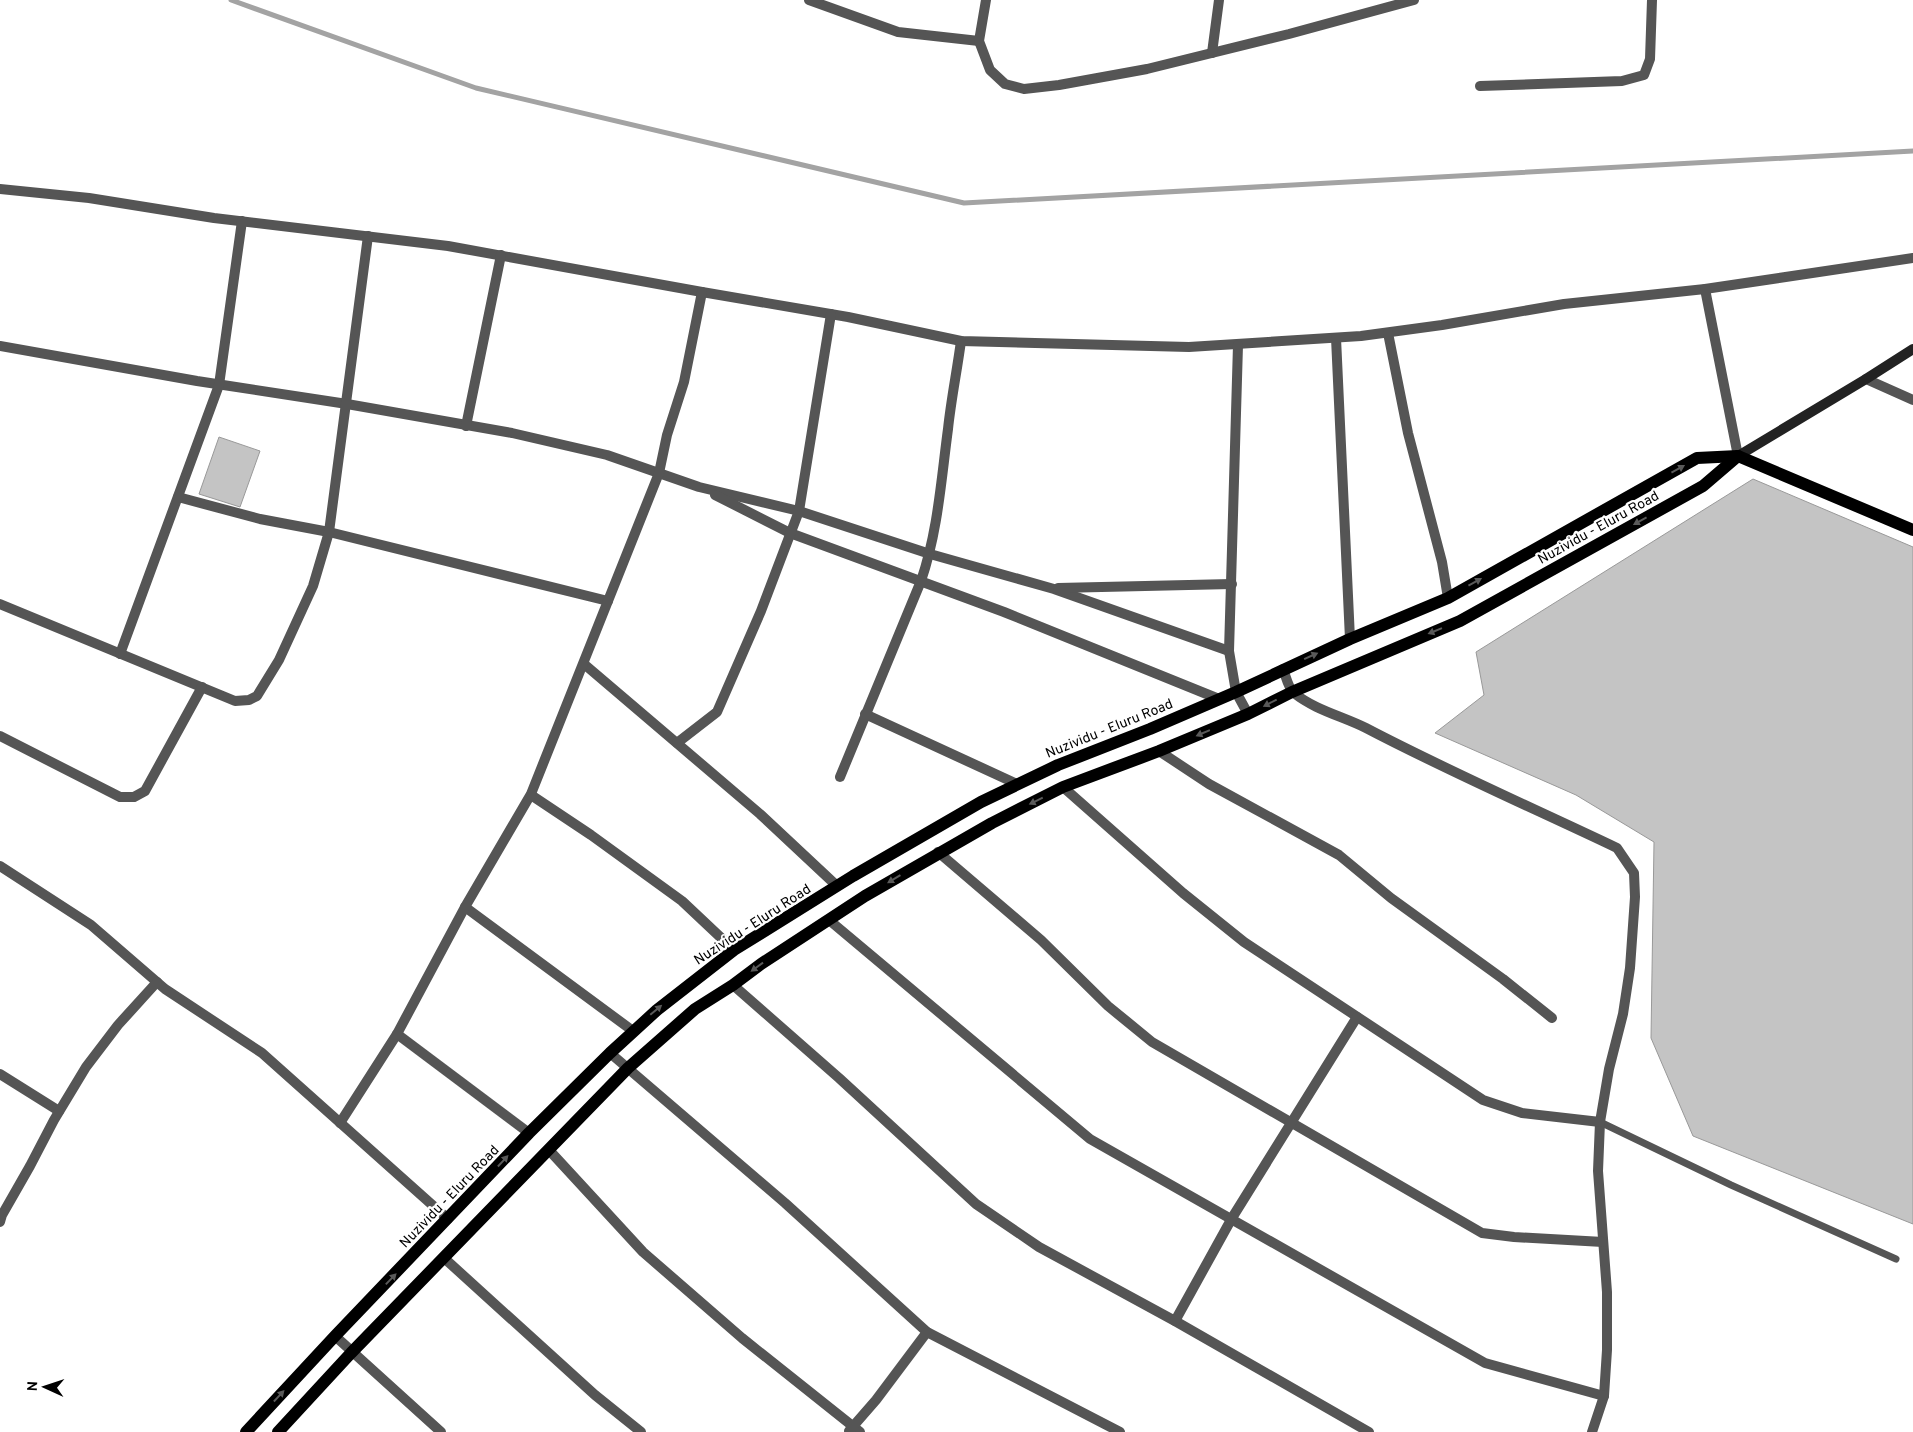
<svg xmlns="http://www.w3.org/2000/svg" width="1913" height="1432" viewBox="0 0 1913 1432" font-family="Overpass,sans-serif">
  <style>
    .lines { fill: none; stroke-linecap: round; stroke-linejoin: round }
    .stream { stroke: #a3a3a3; stroke-width: 5 }
    .building { fill: #c4c4c4; stroke: #999 }
    .service { stroke: #555; stroke-width: 7 }
    .minor { stroke: #555; stroke-width: 10 }
    .secondary { stroke: #222; stroke-width: 10 }
    .primary { stroke: #000; stroke-width: 12 }
    .oneway { fill: #595959 }
    .labels { text-anchor: middle; stroke-width: 4.5; stroke-linejoin: round; paint-order: stroke }
    .street-label { font-size: 14px; fill: #000; stroke: #fff }
  </style>
  <rect width="100%" height="100%" fill="#fff"/>
  <g class="lines">
    <polyline class="stream" points="231,0 476,88 964,203 1913,151"/>
  </g>
  <g class="building">
    <polygon points="219,437 260,451 240,507 199,494"/>
    <polygon points="1753,479 1913,547 1913,1224 1693,1136 1651,1038 1654,842 1576,795 1435,733 1484,695 1476,652"/>
  </g>
  <g class="lines">
    <polyline class="service" points="1600,1122 1731,1185 1896,1259"/>
    <g class="minor">
      <polyline points="809,0 898,32 979,41"/>
      <polyline points="986,0 979,41 990,70 1005,84 1024,89 1059,85 1147,69 1289,34 1414,0"/>
      <polyline points="1212,53 1219,0"/>
      <polyline points="1480,86 1622,81 1644,75 1650,59 1652,0"/>
      <polyline points="0,189 89,198 214,218 448,246 702,292 848,317 961,341 1189,347 1361,336 1442,325 1564,304 1705,289 1913,258"/>
      <polyline points="1705,289 1738,456"/>
      <polyline points="1388,333 1408,433 1442,562 1448,598"/>
      <polyline points="1336,338 1350,639"/>
      <polyline points="1238,345 1229,651 1236,692 1248,714"/>
      <polyline points="0,346 197,381 347,404 512,433 607,455 699,487 799,511 930,554 1054,589 1229,651"/>
      <polyline points="1866,379 1913,400"/>
      <polyline points="466,426 501,255"/>
      <polyline points="715,495 790,533 1004,612 1219,699"/>
      <polyline points="178,497 260,519 329,532 608,601"/>
      <polyline points="1058,588 1232,584"/>
      <polyline points="0,604 235,701 249,700 257,696 279,660 313,586 329,532 368,236"/>
      <polyline points="120,654 219,385 242,221"/>
      <polyline points="584,664 760,814 837,886"/>
      <path d="M1283,669C1286,676 1288,688 1294,693C1315,710 1342,716 1366,728C1448,771 1533,808 1617,848L1634,873L1635,897L1630,968L1623,1014L1609,1069L1600,1122L1598,1171L1607,1292V1350L1604,1396L1592,1432"/>
      <polyline points="865,714 1017,784"/>
      <polyline points="0,736 120,797 134,797 145,791 202,687"/>
      <polyline points="677,743 717,712 761,611 799,511 831,314"/>
      <polyline points="1159,751 1209,784 1339,855 1391,898 1503,979 1552,1018"/>
      <path d="M840,777L921,581C938,531 941,481 948,429C951,400 957,371 961,341"/>
      <polyline points="1063,787 1183,893 1244,942 1483,1100 1522,1113 1600,1122"/>
      <polyline points="531,795 591,835 682,901 734,950"/>
      <polyline points="938,852 1041,940 1108,1006 1152,1042 1482,1233 1514,1237 1603,1242"/>
      <polyline points="0,866 91,925 165,989 262,1053 448,1219"/>
      <polyline points="465,907 633,1031"/>
      <polyline points="829,920 1090,1139 1485,1363 1604,1396"/>
      <polyline points="733,985 839,1078 976,1204 1039,1247 1175,1321 1369,1432"/>
      <polyline points="397,1034 529,1133"/>
      <polyline points="610,1053 785,1203 927,1332 1120,1432"/>
      <polyline points="0,1074 59,1111"/>
      <polyline points="340,1123 397,1034 465,907 531,794 659,473 667,435 684,382 702,292"/>
      <polyline points="549,1150 643,1252 742,1338 860,1432"/>
      <polyline points="0,1222 2,1215 30,1166 54,1120 86,1067 118,1025 157,982"/>
      <polyline points="444,1258 595,1395 641,1432"/>
      <polyline points="1175,1321 1232,1218 1357,1017"/>
      <polyline points="335,1336 441,1432"/>
      <polyline points="849,1431 876,1400 927,1332"/>
    </g>
    <polyline class="secondary" points="1738,456 1866,379 1913,349"/>
    <g class="primary">
      <polyline points="246,1432 335,1336 529,1133 610,1053 657,1010 734,950 853,876 981,802 1058,765 1150,729 1236,692 1350,639 1448,598 1697,458 1738,456 1913,530"/>
      <polyline points="278,1432 351,1353 628,1068 695,1009 733,985 761,964 865,896 992,823 1063,787 1159,751 1248,714 1292,692 1460,621 1703,486 1738,456"/>
    </g>
  </g>
  <defs><path id="oneway-solid" d="M-6-.8H1V-3.2L6.5 0L1 3.2V.8H-6Z" transform="scale(1.25)"/></defs>
  <g class="oneway">
    <use href="#oneway-solid" transform="translate(1678 469) rotate(-29)"/>
    <use href="#oneway-solid" transform="translate(1640 521) rotate(151)"/>
    <use href="#oneway-solid" transform="translate(1475 582) rotate(-29)"/>
    <use href="#oneway-solid" transform="translate(1435 631) rotate(158)"/>
    <use href="#oneway-solid" transform="translate(1311 656) rotate(-24)"/>
    <use href="#oneway-solid" transform="translate(1270 703) rotate(153)"/>
    <use href="#oneway-solid" transform="translate(1203 733) rotate(157)"/>
    <use href="#oneway-solid" transform="translate(1036 801) rotate(154)"/>
    <use href="#oneway-solid" transform="translate(894 879) rotate(149)"/>
    <use href="#oneway-solid" transform="translate(757 967) rotate(144)"/>
    <use href="#oneway-solid" transform="translate(656 1010) rotate(-40)"/>
    <use href="#oneway-solid" transform="translate(503 1161) rotate(-47)"/>
    <use href="#oneway-solid" transform="translate(391 1279) rotate(-46)"/>
    <use href="#oneway-solid" transform="translate(279 1396) rotate(-47)"/>
  </g>
  <g class="labels">
    <g class="street-label">
      <text transform="translate(1598 527) rotate(-29)" y="5">Nuzividu - Eluru Road</text>
      <text transform="translate(1109 728) rotate(-22)" y="5">Nuzividu - Eluru Road</text>
      <text transform="translate(752 924) rotate(-33)" y="5">Nuzividu - Eluru Road</text>
      <text transform="translate(449 1196) rotate(-46)" y="5">Nuzividu - Eluru Road</text>
    </g>
  </g>
  <g transform="translate(45 1387) rotate(273)" stroke="#ffffff" stroke-width="4" paint-order="stroke">
  <path d="M0-4L9 19L0 12L-9 19Z" fill="#000000"/>
  <text y="-8" font-size="14" font-weight="bold" text-anchor="middle" fill="#000000">N</text>
  </g>
</svg>
